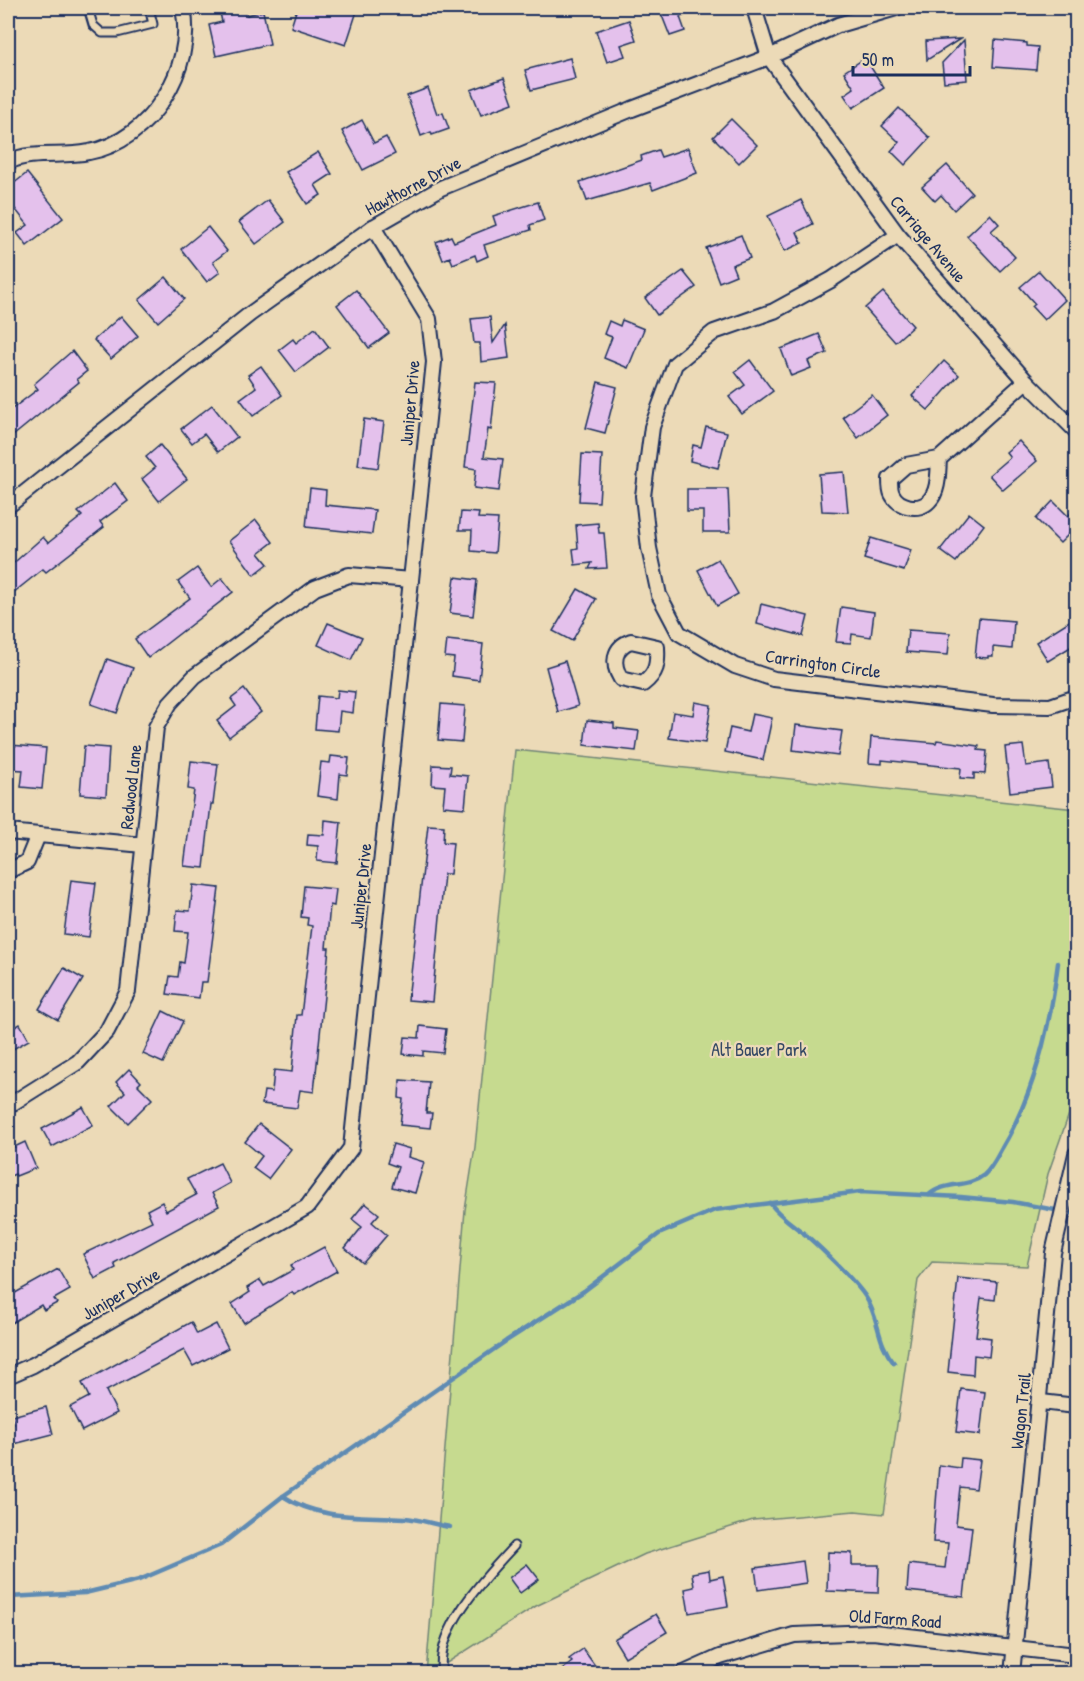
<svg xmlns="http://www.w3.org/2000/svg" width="1084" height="1681" viewBox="0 0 1084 1681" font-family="'Patrick Hand',sans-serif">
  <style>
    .green { fill: #c6da8f; stroke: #708476; stroke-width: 1.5 }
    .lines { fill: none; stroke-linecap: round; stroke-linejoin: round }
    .stream { stroke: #5e8bb3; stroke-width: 4.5 }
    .building { fill: #e4c1ec; stroke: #1b2f5e; stroke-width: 1.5 }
    .service-casing { stroke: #1b2f5e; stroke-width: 11 }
    .minor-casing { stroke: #1b2f5e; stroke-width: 18 }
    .service { stroke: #ecdab7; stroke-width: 7 }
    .minor { stroke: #ecdab7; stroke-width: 14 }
    .labels { text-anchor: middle; stroke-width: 4.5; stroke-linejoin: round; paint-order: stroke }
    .street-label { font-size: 18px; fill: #1b2f5e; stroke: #ecdab7 }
    .park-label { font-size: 18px; fill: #354965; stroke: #ecdab7 }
  </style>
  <rect width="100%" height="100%" fill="#ecdab7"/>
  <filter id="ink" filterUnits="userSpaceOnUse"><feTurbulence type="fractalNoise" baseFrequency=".0167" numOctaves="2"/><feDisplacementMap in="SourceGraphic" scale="12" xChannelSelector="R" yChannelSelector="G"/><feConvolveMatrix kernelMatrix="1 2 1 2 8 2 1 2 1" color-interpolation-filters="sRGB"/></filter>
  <g filter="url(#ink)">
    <polygon class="green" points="515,750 1076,809 1076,1094 1048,1174 1027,1266 932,1262 918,1280 884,1514 855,1511 753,1520 645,1554 536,1606 431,1673 426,1674 465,1210 475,1147"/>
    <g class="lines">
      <g class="stream">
        <path d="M929,1195C945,1181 968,1188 984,1175C992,1168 997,1157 1002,1148C1035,1093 1050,1027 1058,963"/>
        <path d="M770,1203C780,1217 794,1225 807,1236C823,1250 854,1280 865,1296C880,1318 876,1342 894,1363"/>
        <path d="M283,1496C321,1521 362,1515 405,1518C420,1519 435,1525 450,1527"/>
        <polyline points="8,1597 85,1593 139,1580 221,1545 283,1496 506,1341 584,1291 659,1234 715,1210 860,1192 961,1197 1013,1202 1076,1214"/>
      </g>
    </g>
    <g class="building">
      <polygon points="219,8 245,8 247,15 263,11 270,44 216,56 209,25 222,22"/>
      <polygon points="297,8 358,8 346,45 291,27"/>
      <polygon points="659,8 702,8 703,9 680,17 685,31 670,36"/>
      <polygon points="629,20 636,40 621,45 625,56 607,62 596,31"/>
      <polygon points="960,39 927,60 926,41"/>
      <polygon points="964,40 967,80 944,82 942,63"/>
      <polygon points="995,40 1027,43 1027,46 1038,47 1036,70 993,67"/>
      <polygon points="570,58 575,79 531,90 525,70"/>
      <polygon points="865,58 884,88 853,108 844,95 854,88 844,72"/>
      <polygon points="504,78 513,103 481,115 471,90"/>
      <polygon points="428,88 437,114 443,113 449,129 432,135 431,132 421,136 407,96"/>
      <polygon points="899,108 930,138 905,165 891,151 899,142 882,126"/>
      <polygon points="731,119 757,145 739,163 713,137"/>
      <polygon points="362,120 374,143 386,137 395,154 363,170 342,131"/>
      <polygon points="688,148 697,173 653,190 650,183 587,201 580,182 642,160 641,156 658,150 661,157"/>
      <polygon points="318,152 332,174 315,185 321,195 307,204 286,172"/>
      <polygon points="947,165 972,193 954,210 941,195 935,201 922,187"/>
      <polygon points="27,173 63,218 27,246 17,233 28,225 8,200 8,188"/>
      <polygon points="268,200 285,222 256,244 239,222"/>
      <polygon points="801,200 813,224 797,232 802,243 785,251 768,216"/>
      <polygon points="538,202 544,220 530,225 531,230 484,245 488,256 477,261 475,255 453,264 450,257 443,260 436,242 451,236 454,242 496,225 493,216"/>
      <polygon points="990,214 999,224 991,231 1015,257 1000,271 967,236"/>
      <polygon points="208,227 227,251 213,262 220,272 207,282 181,249"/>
      <polygon points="741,235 750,258 732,265 736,275 719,282 706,248"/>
      <polygon points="683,271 696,287 657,315 645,298"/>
      <polygon points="1039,271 1065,300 1044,320 1032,307 1035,304 1020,287"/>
      <polygon points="166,277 184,299 158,322 139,300"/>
      <polygon points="356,290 389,333 369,348 337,305"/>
      <polygon points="883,292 913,326 895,342 865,308"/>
      <polygon points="121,316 138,336 111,359 94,340"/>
      <polygon points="490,317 493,343 505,325 509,358 481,362 480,343 474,343 471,319"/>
      <polygon points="622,320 644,329 628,368 604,358 612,337 604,334 609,321 620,326"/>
      <polygon points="315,328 329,347 296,372 279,350 293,339 296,343"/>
      <polygon points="819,334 827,353 808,361 811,368 791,376 781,349"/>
      <polygon points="72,351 87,371 77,379 79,382 8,440 8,412 38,389 34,384"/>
      <polygon points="750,360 773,391 742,414 729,397 745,385 735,372"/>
      <polygon points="944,361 959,375 928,410 912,396"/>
      <polygon points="261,366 282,395 253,416 240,399 256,387 248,375"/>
      <polygon points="475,382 496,383 491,430 488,429 484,457 503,459 499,491 474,488 476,469 465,467"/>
      <polygon points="598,382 617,387 605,433 586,428"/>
      <polygon points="872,395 887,415 858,438 843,417"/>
      <polygon points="212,405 237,437 218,452 204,434 192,443 181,429"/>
      <polygon points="364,419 384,422 378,468 358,465"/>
      <polygon points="706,427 727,432 718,468 690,461 693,445 701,447"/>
      <polygon points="1019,441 1037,461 1003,490 989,475 1010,457 1006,452"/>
      <polygon points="160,445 187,479 159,501 142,479 155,468 146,457"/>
      <polygon points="582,454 602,455 599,502 579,501"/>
      <polygon points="844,472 848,512 822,511 819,474"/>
      <polygon points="115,483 128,501 100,522 104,527 46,572 43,569 8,597 8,568 43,537 48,543 82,516 78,512"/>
      <polygon points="310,488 326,490 325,505 375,510 372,534 306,527"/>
      <polygon points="687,489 728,489 730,532 703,532 703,511 687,511"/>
      <polygon points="1053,501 1068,516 1077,507 1077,541 1069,534 1060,543 1036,519"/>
      <polygon points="461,512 479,513 478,518 498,519 495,553 471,551 472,530 459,530"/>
      <polygon points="969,513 984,525 956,562 940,550"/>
      <polygon points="256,520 273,542 259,553 268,564 254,575 229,541"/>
      <polygon points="598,523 599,533 604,533 607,568 589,569 592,563 575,565 573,549 578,548 576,525"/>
      <polygon points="871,538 911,550 904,571 864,559"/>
      <polygon points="718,559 738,594 717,606 698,570"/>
      <polygon points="197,568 211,587 222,578 233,592 148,658 135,639 190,598 178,582"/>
      <polygon points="455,577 477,580 473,616 450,613"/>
      <polygon points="578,589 596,599 572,641 553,631"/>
      <polygon points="761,604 808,616 803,636 757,624"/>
      <polygon points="841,607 874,612 871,637 852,634 851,643 836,642"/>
      <polygon points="979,618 1014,621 1012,649 993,647 993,656 988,656 988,658 975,657"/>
      <polygon points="1071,620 1077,629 1077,643 1048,661 1036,642"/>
      <polygon points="328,623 362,637 351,660 318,645"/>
      <polygon points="908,630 950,633 948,655 906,652"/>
      <polygon points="447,640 483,644 479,680 452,676 454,658 445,657"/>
      <polygon points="107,659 133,668 117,713 91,704"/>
      <polygon points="565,661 578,706 558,712 546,667"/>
      <polygon points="244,689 261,712 229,737 217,721 236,706 231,699"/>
      <polygon points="338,690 355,692 353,713 340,711 338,731 315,729 318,696 337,698"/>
      <polygon points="695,702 711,705 705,743 669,738 673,712 693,715"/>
      <polygon points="441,704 465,706 462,742 438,740"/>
      <polygon points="752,714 772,718 763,760 725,752 730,728 748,732"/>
      <polygon points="587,720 614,723 614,728 639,731 636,751 584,745"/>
      <polygon points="796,725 842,731 838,756 793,750"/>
      <polygon points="871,737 936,743 937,740 979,746 978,750 987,751 985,774 974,773 974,779 960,778 961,768 882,760 882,764 869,763"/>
      <polygon points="10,745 46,748 42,789 21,787 23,770 8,769"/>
      <polygon points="1023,745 1026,766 1049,763 1052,787 1010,792 1005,747"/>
      <polygon points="84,746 109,748 106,796 80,794"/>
      <polygon points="331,756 349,758 347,775 340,774 338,799 317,796 321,762 330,763"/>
      <polygon points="191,761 218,764 213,804 211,804 204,868 184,866 194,790 188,789"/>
      <polygon points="433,765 451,766 450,774 468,776 465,808 443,806 445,786 432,785"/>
      <polygon points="325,820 341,822 337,863 317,861 318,846 307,845 308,834 324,835"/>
      <polygon points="428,825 444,826 443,842 453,843 450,874 444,874 432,1002 408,1000"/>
      <polygon points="71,880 96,883 89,937 64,934"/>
      <polygon points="193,885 219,888 207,982 201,982 199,998 167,994 170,976 178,977 180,962 184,963 188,932 175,931 177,910 190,911"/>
      <polygon points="304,886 336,889 334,906 330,905 326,948 329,948 314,1092 300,1090 297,1108 262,1104 264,1091 272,1092 274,1070 292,1072 297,1015 301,1015 312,926 307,925 308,918 301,917"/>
      <polygon points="64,968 83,979 58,1020 39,1009"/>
      <polygon points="163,1011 183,1021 163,1063 143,1054"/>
      <polygon points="20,1024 29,1040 13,1049 8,1038 8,1031"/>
      <polygon points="420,1026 446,1029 443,1053 423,1051 423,1056 403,1054 405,1037 419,1038"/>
      <polygon points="129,1069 141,1082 138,1085 152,1099 128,1123 111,1106 125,1092 116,1082"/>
      <polygon points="400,1080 429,1082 426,1113 432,1113 430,1128 400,1125 403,1099 399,1098"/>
      <polygon points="83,1107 93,1125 52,1147 42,1129"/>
      <polygon points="259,1124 291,1149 268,1179 253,1168 262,1156 245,1142"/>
      <polygon points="25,1142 36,1168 16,1176 15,1174 8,1177 8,1150"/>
      <polygon points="393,1144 410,1149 408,1157 424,1162 415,1193 392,1187 398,1167 387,1163"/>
      <polygon points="220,1163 230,1183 212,1193 219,1206 114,1263 116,1268 95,1279 83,1254 152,1221 147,1210 162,1202 166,1211 196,1195 187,1179"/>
      <polygon points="365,1203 379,1214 372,1222 387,1235 363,1263 345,1248 362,1227 352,1219"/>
      <polygon points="324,1247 337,1271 294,1295 292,1292 244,1323 232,1304 250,1292 247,1288 260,1280 264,1286 293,1270 291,1265"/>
      <polygon points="58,1269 70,1290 54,1299 57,1303 44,1310 41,1305 8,1325 8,1297"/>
      <polygon points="958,1278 997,1282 995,1300 981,1298 976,1336 991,1338 989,1357 974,1355 973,1375 948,1372"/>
      <polygon points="191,1322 197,1334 216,1324 228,1348 193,1366 184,1350 106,1391 117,1413 82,1431 70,1407 89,1397 82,1383"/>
      <polygon points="961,1389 985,1392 980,1435 956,1432"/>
      <polygon points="46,1407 53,1434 10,1445 8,1426 14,1424 12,1416"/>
      <polygon points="961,1458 980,1460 976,1489 960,1487 956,1525 972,1527 964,1597 907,1591 909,1564 945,1568 948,1543 933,1542 939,1465 960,1468"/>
      <polygon points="828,1552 852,1553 852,1565 879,1565 878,1593 827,1591"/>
      <polygon points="803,1561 806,1583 758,1590 755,1568"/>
      <polygon points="527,1564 539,1579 520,1593 509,1578"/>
      <polygon points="709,1570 710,1579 723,1576 728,1606 689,1613 685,1589 694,1587 692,1573"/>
      <polygon points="656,1614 667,1632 625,1657 614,1639"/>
      <polygon points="583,1649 601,1674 557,1674 572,1662 569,1659"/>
    </g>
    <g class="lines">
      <g class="service-casing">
        <g id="service">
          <polyline points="88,8 93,25 102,33 117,33 153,24 149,8"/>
          <path d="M442,1674C434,1630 486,1576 514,1546"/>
        </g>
      </g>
      <g class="minor-casing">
        <g id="minor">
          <polyline points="754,8 769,57 898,235 1026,381 1076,431"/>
          <path d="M8,162C33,150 62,158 89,152C150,141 196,68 183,8"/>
          <polyline points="898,235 831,280 774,311 714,332 675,364 652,427 643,496 649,548 659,595 679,633 735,666 774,679 993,705 1050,706 1076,697"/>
          <path d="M939,459C938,473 939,491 929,501C919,512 898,507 892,494C890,490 890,483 890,479L906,465L939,459L1026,381"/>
          <polyline points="8,506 250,314 373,227 441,188 632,109 769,57 838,25 896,8"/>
          <path d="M631,641L657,647C658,664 657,673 643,684L621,679C611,663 614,647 631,641Z"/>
          <polyline points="8,832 143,845"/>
          <polyline points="8,871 27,862 38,835"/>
          <polyline points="8,1106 78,1062 107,1031 128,991 156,727 170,703 195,676 315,588 349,575 411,580"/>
          <polyline points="8,1376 33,1365 307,1207 351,1148 434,362 429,319 373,227"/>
          <polyline points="1041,1402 1076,1406"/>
          <polyline points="682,1674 720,1657 794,1635 873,1632 1076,1655"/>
          <polyline points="1012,1674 1053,1253 1076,1154"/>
        </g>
      </g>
      <use href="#service" class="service"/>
      <use href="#minor" class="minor"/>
    </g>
  </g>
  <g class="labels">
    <g class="street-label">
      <text transform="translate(413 186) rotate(-28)" y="6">Hawthorne Drive</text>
      <text transform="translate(928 239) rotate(50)" y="6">Carriage Avenue</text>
      <text transform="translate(410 403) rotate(-85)" y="6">Juniper Drive</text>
      <text transform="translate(823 664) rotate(8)" y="6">Carrington Circle</text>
      <text transform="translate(131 787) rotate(-84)" y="6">Redwood Lane</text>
      <text transform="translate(361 886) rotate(-84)" y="6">Juniper Drive</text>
      <text transform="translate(121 1294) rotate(-30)" y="6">Juniper Drive</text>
      <text transform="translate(1021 1411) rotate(-84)" y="6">Wagon Trail</text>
      <text transform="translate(895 1619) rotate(4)" y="6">Old Farm Road</text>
    </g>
    <g class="park-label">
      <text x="759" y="1056">Alt Bauer Park</text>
    </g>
  </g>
  <rect width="1084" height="1681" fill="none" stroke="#ecdab7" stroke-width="30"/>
  <rect x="15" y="15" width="1054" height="1651" fill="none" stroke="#1b2f5e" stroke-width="2" filter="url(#ink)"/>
  <path d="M853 66v9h117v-9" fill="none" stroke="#1b2f5e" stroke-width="3"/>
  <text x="862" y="66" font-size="18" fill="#1b2f5e" stroke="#ecdab7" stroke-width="4.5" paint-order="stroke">50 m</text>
</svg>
